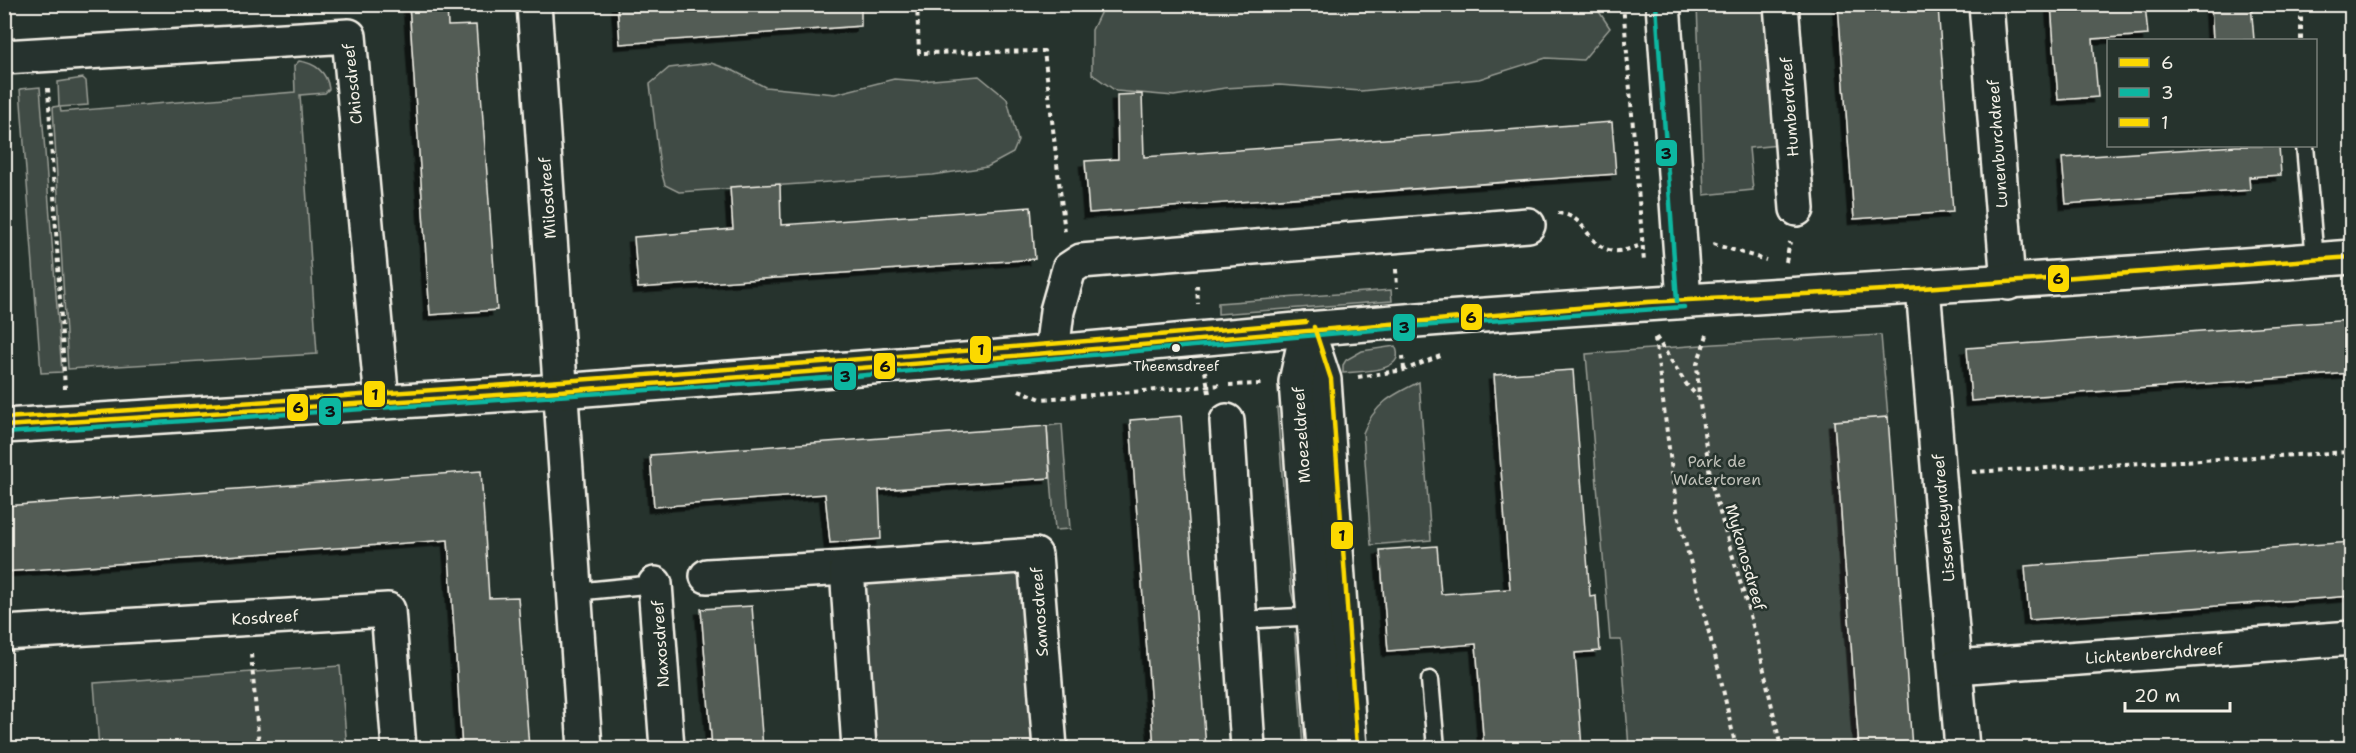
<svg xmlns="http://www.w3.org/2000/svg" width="2356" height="753" viewBox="0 0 2356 753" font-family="'Shantell Sans',sans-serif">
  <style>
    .green { fill: #414b45; stroke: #9a9e96; stroke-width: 1.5 }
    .building { fill: #525c55; stroke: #f4f1e8; stroke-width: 1.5; filter: url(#shadow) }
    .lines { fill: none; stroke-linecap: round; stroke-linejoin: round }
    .service-casing { stroke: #f4f1e8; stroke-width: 21 }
    .minor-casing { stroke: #f4f1e8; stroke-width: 38 }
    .tertiary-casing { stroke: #f4f1e8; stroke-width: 38 }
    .path { stroke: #f4f1e8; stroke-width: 4; stroke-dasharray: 4.5 4.5; stroke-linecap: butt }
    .service { stroke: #26332d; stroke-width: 16 }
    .minor { stroke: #26332d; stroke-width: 33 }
    .tertiary { stroke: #26332d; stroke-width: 33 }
    .bus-1-casing { stroke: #26332d; stroke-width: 9 }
    .bus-2-casing { stroke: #26332d; stroke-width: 9 }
    .bus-3-casing { stroke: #26332d; stroke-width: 9 }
    .bus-1 { stroke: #fcd900; stroke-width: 4.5 }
    .bus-2 { stroke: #0db7a1; stroke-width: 4.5 }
    .bus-3 { stroke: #fcd900; stroke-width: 4.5 }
    .bus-dot { fill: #f4f1e8; stroke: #26332d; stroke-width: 2 }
    .labels { text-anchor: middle; stroke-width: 5; stroke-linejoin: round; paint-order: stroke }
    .bus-label { font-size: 14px; fill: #f4f1e8; stroke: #26332d }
    .street-label { font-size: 16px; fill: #f4f1e8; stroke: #26332d }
    .park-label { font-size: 16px; fill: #bebfb7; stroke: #26332d }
    .line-badge { stroke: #26332d; stroke-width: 2 }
    .pale-badge-label { font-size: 16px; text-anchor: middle; font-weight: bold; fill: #111 }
  </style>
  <defs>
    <filter id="shadow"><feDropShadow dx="-5.5" dy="5.5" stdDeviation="0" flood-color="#0009"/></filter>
  </defs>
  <rect width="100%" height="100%" fill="#26332d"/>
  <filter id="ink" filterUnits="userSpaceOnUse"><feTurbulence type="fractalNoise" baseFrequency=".0167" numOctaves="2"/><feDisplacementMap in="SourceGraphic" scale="12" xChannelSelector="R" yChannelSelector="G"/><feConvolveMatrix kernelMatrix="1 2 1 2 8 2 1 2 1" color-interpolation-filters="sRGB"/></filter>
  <g filter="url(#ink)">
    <g class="green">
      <polygon points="1594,4 1610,28 1583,60 1546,58 1479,79 1361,91 1279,85 1225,88 1174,96 1116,91 1092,74 1092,30 1104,5"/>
      <polygon points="1697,5 1768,5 1779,145 1749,148 1753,190 1704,195"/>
      <path d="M299,61C315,63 327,72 329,89L325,93L300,95L317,354L68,369L53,107L59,106L58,82L83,78L86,81L88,105L60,107L61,112L295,92L294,66Z"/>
      <polygon points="711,63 734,71 765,87 835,94 894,79 921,81 979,76 1007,99 1018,141 1013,153 987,167 933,175 679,192 665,185 660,167 650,84 669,68"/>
      <polygon points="40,87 62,372 41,373 20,89"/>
      <polygon points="1391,290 1392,301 1218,314 1218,303"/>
      <polygon points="1881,335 1888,417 1834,421 1859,748 1629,748 1621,640 1610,640 1586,354 1715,344"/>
      <path d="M1395,346C1409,373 1359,371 1343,373V365L1346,360L1362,351Z"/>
      <path d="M1419,382L1431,540L1371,545L1363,433C1374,404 1392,395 1419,382Z"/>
      <polygon points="1285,407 1298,600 1294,603 1291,591 1277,408"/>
      <polygon points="1062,424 1070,529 1055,530 1047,426"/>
      <polygon points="1021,570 1035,748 872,748 861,585"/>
      <polygon points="1295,633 1301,638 1317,748 1303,748"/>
      <polygon points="340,666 347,748 99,748 94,683"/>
    </g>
    <g class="building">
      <polygon points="409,4 447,4 448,26 476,25 497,310 430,315"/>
      <polygon points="617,4 861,4 861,26 620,44"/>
      <polygon points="1838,4 1900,4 1901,10 1938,6 1953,212 1854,219"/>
      <polygon points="2051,4 2145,4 2148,35 2093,39 2098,97 2058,100"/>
      <polygon points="2211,4 2251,4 2254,40 2213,40"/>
      <polygon points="1142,94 1144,157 1612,122 1616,174 1089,213 1085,161 1118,159 1117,95"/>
      <polygon points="2236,146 2279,146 2281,175 2249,177 2250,190 2066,204 2062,158"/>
      <polygon points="780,184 781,225 1031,207 1035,259 638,288 634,237 733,229 730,187"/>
      <polygon points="2352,320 2352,373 1971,401 1967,348"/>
      <polygon points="1573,370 1590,597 1596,596 1600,651 1575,653 1582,748 1484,748 1476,644 1388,651 1380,550 1437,546 1441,594 1510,589 1494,375"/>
      <polygon points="1181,416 1206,748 1154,748 1130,420"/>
      <polygon points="1888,417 1912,748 1859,748 1834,421"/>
      <polygon points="1047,426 1050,478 879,490 881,539 830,543 825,494 654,507 650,455"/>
      <polygon points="481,471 489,598 518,597 529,748 462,748 448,540 4,572 4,506"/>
      <polygon points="2352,542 2352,596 2029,620 2025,566"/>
      <polygon points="752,606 763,748 712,748 701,609"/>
    </g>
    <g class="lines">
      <g class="service-casing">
        <g id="service">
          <polyline points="2305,146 2315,260"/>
          <polyline points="575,592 655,584"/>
          <polyline points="1240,620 1320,616"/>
          <polyline points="1430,680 1436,748"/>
        </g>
      </g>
      <g class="minor-casing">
        <g id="minor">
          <polyline points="534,4 585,748"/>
          <polyline points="1663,4 1684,300"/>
          <polyline points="1781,4 1797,209"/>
          <polyline points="1986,4 2008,283"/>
          <polyline points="4,57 349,36 382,402"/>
          <polyline points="1923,288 1962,748"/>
          <path d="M1307,329C1655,299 2003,285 2352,257"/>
          <polyline points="1052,352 1057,311 1069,269 1081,261 1528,225"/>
          <polyline points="1227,421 1248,748"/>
          <polyline points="707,576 847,568"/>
          <polyline points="655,584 667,748"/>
          <polyline points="4,633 388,610 399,748"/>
          <polyline points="1956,667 2352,638"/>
          <polyline points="859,748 847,568 1035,555 1050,748"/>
        </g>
      </g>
      <g class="tertiary-casing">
        <g id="tertiary">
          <polyline points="1307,329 1324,380 1350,748"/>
          <polyline points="1307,331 1296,382 1324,748"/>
          <polyline points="4,426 560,391 977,359 1307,329"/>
        </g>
      </g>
      <g class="path">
        <polyline points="917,4 919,53 1044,51 1065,233"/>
        <polyline points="1623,4 1644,262"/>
        <polyline points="2301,40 2301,4"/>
        <polyline points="48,88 65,389"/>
        <path d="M1558,213C1589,216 1585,247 1614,251C1623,252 1634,247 1642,245"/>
        <polyline points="1713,244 1766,260"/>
        <polyline points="1786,262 1790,242"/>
        <polyline points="1396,269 1397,288"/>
        <polyline points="1197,285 1198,304"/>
        <polyline points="1707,335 1697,364 1699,397 1711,482 1758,643 1781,748"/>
        <polyline points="1656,337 1687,385 1698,397"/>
        <polyline points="1655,338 1677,511 1718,667 1736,748"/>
        <polyline points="1403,356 1404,370"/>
        <polyline points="1205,371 1209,393"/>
        <polyline points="1358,377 1404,370 1443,355"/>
        <polyline points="1229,385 1261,384"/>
        <polyline points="1019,390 1041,399 1222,385"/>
        <polyline points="1972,472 2352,452"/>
        <polyline points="251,654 259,745"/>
      </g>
      <use href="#service" class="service"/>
      <use href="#minor" class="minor"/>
      <use href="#tertiary" class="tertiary"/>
      <g class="bus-1-casing">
        <polyline id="bus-1" points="4,426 560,391 977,359 1648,302 1923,288 2352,257"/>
      </g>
      <g class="bus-2-casing">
        <g id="bus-2">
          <polyline points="1656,5 1677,301"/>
          <polyline points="5,433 855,376 1419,326 1684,307"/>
        </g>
      </g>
      <g class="bus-3-casing">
        <g id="bus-3">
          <polyline points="1314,327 1331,379 1357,747"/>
          <path d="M4,418C439,391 873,361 1306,322"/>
        </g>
      </g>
      <use href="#bus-1" class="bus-1"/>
      <use href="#bus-2" class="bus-2"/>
      <use href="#bus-3" class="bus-3"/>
    </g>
  </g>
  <circle class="bus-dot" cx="1176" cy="348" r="5"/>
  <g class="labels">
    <g class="bus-label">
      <text x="1176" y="371">Theemsdreef</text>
    </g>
    <g class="street-label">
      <text transform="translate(352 84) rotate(-96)" y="6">Chiosdreef</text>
      <text transform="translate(1789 107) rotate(-94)" y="6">Humberdreef</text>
      <text transform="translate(1997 144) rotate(-94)" y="6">Lunenburchdreef</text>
      <text transform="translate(547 198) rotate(-94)" y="6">Milosdreef</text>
      <text transform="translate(1301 435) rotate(-94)" y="6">Moezeldreef</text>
      <text transform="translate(1943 518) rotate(-95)" y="6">Lissensteyndreef</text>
      <text transform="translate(1746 557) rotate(74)" y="6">Mykonosdreef</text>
      <text transform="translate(1039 612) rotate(-94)" y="6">Samosdreef</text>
      <text transform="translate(265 617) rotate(-3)" y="6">Kosdreef</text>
      <text transform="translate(660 644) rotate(-94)" y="6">Naxosdreef</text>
      <text transform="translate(2154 653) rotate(-4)" y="6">Lichtenberchdreef</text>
    </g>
    <g class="park-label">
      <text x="1717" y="467">Park de<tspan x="1717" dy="18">Watertoren</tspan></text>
    </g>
  </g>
  <g class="line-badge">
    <rect x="1655" y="139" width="23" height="28" rx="6" fill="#0db7a1"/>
    <rect x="2047" y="264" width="23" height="29" rx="6" fill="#fcd900"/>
    <rect x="1460" y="303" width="23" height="28" rx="6" fill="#fcd900"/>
    <rect x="1392" y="313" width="24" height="29" rx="6" fill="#0db7a1"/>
    <rect x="969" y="335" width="23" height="29" rx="6" fill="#fcd900"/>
    <rect x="873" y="352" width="23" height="28" rx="6" fill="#fcd900"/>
    <rect x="833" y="362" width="24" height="29" rx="6" fill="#0db7a1"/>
    <rect x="363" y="380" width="23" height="28" rx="6" fill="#fcd900"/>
    <rect x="286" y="393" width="23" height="29" rx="6" fill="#fcd900"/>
    <rect x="318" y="397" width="24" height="29" rx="6" fill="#0db7a1"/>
    <rect x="1330" y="521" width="24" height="29" rx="6" fill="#fcd900"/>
  </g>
  <g class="pale-badge-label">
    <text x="1666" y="159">3</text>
    <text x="2058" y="284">6</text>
    <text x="1471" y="323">6</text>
    <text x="1404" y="333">3</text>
    <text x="981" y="355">1</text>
    <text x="885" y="372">6</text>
    <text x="845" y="382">3</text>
    <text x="375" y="400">1</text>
    <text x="298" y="413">6</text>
    <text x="330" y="417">3</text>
    <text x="1342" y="541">1</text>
  </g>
  <rect width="2356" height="753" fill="none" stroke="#26332d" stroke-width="24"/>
  <rect x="12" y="12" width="2332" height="729" fill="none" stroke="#f4f1e8" stroke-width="2" filter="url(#ink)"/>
  <rect x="2107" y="39" width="210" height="108" fill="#26332d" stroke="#787f78" stroke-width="1.5"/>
  <rect x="2119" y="58" width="30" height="9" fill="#fcd900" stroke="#787f78" stroke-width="1.5"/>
  <text x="2161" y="69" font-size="18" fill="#f4f1e8">6</text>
  <rect x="2119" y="88" width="30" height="9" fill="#0db7a1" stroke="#787f78" stroke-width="1.5"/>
  <text x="2161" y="99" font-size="18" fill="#f4f1e8">3</text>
  <rect x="2119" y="118" width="30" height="9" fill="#fcd900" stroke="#787f78" stroke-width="1.5"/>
  <text x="2161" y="129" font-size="18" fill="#f4f1e8">1</text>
  <path d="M2125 702v9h105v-9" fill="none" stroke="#f4f1e8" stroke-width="3"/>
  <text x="2134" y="702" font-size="18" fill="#f4f1e8" stroke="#26332d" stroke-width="4.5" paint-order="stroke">20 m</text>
</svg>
